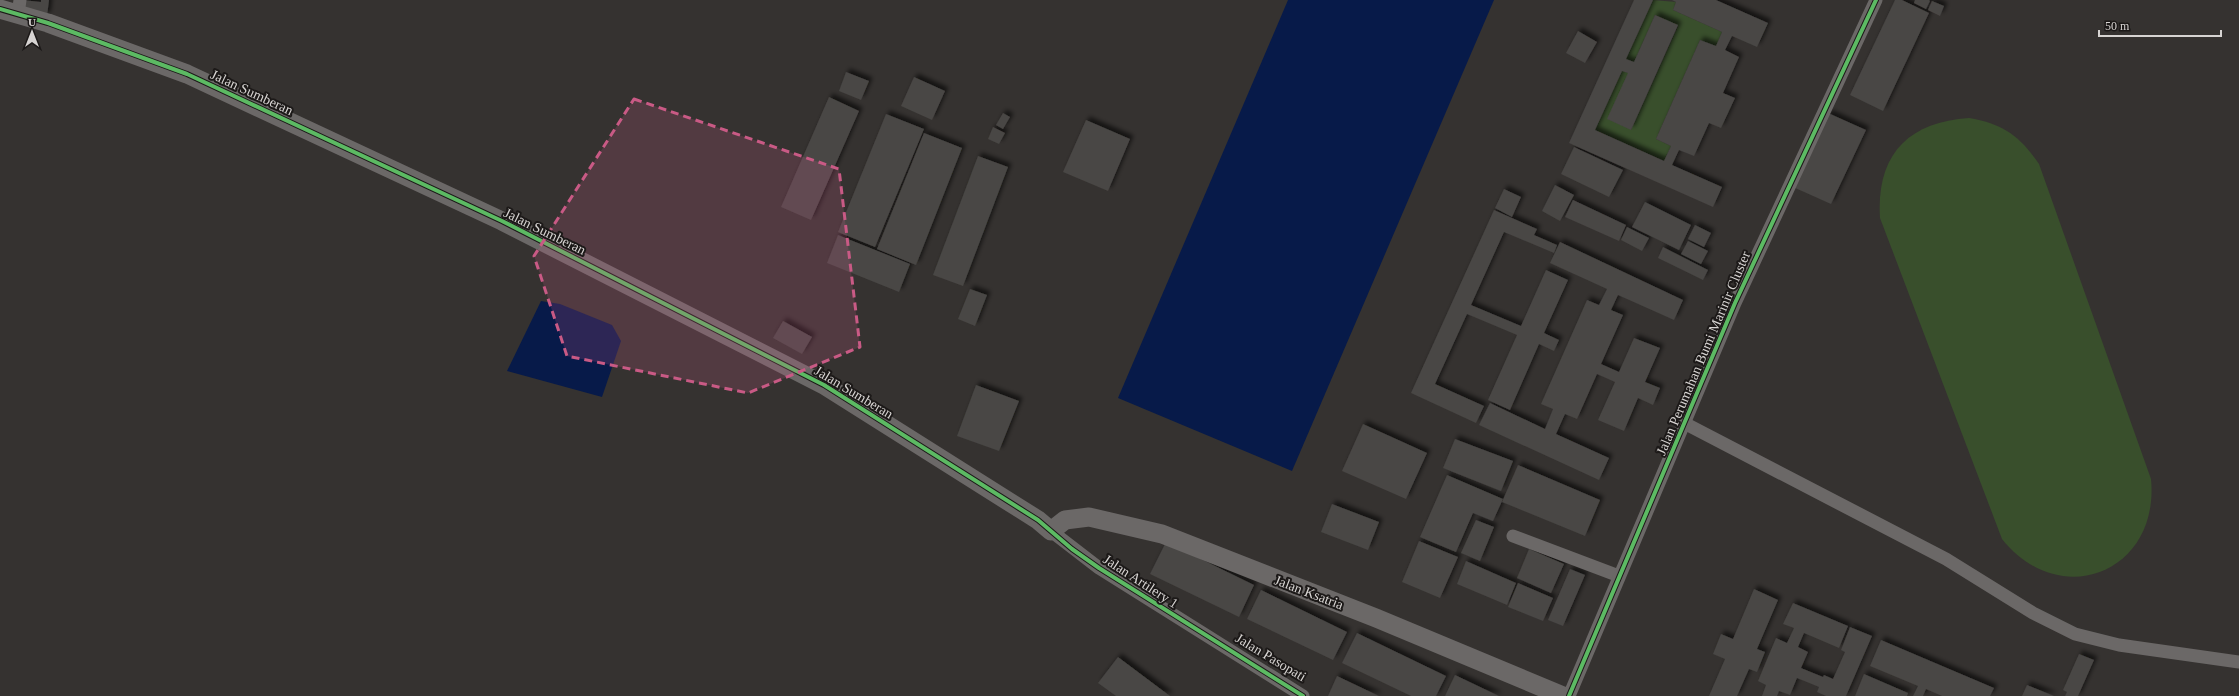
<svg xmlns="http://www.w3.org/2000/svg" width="2239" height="696" viewBox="0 0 2239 696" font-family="'Times New Roman',serif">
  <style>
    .green { fill: #394f2c }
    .water { fill: #071a49 }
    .building { fill: #484644; filter: url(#shadow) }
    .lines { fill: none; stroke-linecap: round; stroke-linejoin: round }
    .street { stroke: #6b6867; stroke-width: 13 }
    .secondary { stroke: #6b6867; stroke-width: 19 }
    .cycleway-casing { stroke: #1c1918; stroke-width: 6 }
    .cycleway { stroke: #5cba63; stroke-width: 4 }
    .marked { fill: #c95a85; fill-opacity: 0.2; stroke: #c95a85; stroke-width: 3; stroke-dasharray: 8 5; stroke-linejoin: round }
    .labels { text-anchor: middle; stroke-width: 4; stroke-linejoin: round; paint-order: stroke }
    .street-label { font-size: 14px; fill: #d7d4d2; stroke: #1c1918 }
  </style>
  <defs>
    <filter id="shadow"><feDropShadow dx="3.5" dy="-3.5" stdDeviation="2" flood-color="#0009"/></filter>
  </defs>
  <rect width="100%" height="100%" fill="#353230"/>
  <g class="green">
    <polygon points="1653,0 1676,2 1673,10 1722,32 1716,46 1700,40 1656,139 1671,146 1664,161 1595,130 1622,71 1628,73 1631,130 1678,26 1655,15 1634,62 1626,59"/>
    <path d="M1969,118C2003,124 2019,135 2039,164L2151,479C2160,572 2060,612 2002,539L1880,218C1876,156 1907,122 1969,118Z"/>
  </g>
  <g class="water">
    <polygon points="1288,0 1494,0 1292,471 1118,398"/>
    <polygon points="541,301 560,304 612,325 621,341 602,397 507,371"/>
  </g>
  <g class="building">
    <polygon points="22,0 41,2 41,0 49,0 47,16 21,13"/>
    <polygon points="1634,0 1653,0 1626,59 1634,62 1655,15 1678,25 1631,130 1607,119 1628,73 1622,71 1595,130 1664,161 1671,146 1656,139 1700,40 1716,46 1722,32 1673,10 1676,2 1672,0 1716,0 1768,23 1757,47 1732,36 1725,50 1739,57 1723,93 1735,98 1721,128 1709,123 1694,156 1679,150 1672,165 1722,187 1713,207 1569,143"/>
    <polygon points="1895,0 1902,0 1929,13 1883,111 1850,95"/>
    <polygon points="1915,0 1929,0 1930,1 1926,9 1914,3"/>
    <polygon points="1932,1 1944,6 1940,16 1928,10"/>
    <polygon points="1578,31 1597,42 1585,63 1566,53"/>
    <polygon points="846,72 869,81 861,100 839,91"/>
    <polygon points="914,77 945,91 932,120 901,106"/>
    <polygon points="829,97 859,111 811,220 781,207"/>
    <polygon points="1003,113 1010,117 1003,129 996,125"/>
    <polygon points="1828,113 1866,130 1831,204 1793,187"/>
    <polygon points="886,114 924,129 875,247 838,232"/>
    <polygon points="1086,120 1130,139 1108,191 1063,172"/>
    <polygon points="993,127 1005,133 999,144 988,139"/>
    <polygon points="924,133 962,148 916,265 877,249"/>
    <polygon points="1574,147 1623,170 1609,197 1561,174"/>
    <polygon points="978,156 1008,167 963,286 933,275"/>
    <polygon points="1555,185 1574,195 1560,221 1542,211"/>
    <polygon points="1504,189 1521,197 1512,217 1495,208"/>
    <polygon points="1573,200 1626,225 1619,241 1565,217"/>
    <polygon points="1645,202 1691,225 1679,250 1632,227"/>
    <polygon points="1494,210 1537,229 1534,235 1557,245 1554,253 1504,232 1471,305 1521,326 1546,270 1568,280 1544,333 1559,340 1554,351 1539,344 1510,410 1488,400 1517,335 1467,314 1435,384 1484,406 1476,423 1411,393"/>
    <polygon points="1695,225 1711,233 1704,247 1688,239"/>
    <polygon points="1627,227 1649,238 1642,251 1621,240"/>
    <polygon points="838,235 910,264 899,292 827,263"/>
    <polygon points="1688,241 1708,251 1701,264 1681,254"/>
    <polygon points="1560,242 1683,300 1674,320 1618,295 1611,310 1623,315 1601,364 1619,372 1634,338 1660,348 1645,382 1660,388 1653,405 1638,398 1624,431 1598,420 1615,382 1597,374 1577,419 1565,414 1556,434 1609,458 1599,480 1479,425 1490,403 1545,429 1553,409 1541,404 1587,300 1599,305 1607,289 1550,263"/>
    <polygon points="1663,247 1708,270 1703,280 1658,258"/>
    <polygon points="970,289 987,295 975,326 958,319"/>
    <polygon points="783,321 812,337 802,354 773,338"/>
    <polygon points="976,385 1019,401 999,451 957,436"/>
    <polygon points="1363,424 1427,453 1406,499 1342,471"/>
    <polygon points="1455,439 1513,461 1501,491 1443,468"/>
    <polygon points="1518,465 1600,500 1585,536 1502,502"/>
    <polygon points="1447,475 1503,499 1493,521 1473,513 1456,552 1420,537"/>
    <polygon points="1332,504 1379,522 1368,550 1321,532"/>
    <polygon points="1476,520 1494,527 1480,561 1461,553"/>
    <polygon points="1419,541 1458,557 1440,598 1402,582"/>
    <polygon points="1166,542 1254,585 1239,617 1150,574"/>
    <polygon points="1529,549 1564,564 1551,593 1517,578"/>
    <polygon points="1466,561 1516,583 1507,605 1457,584"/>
    <polygon points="1570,569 1585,575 1563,626 1548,620"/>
    <polygon points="1518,583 1553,598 1543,621 1508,607"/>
    <polygon points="1754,589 1778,600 1757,649 1765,652 1757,672 1749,669 1737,696 1709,696 1725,659 1713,654 1721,634 1733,639"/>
    <polygon points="1261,590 1347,632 1333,660 1247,619"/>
    <polygon points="1793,603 1848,626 1839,648 1804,633 1798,647 1808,652 1801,668 1823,677 1824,675 1833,679 1845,652 1841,650 1850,627 1872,636 1846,696 1826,696 1817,692 1819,687 1797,678 1790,695 1779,691 1777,696 1762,696 1766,685 1758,681 1776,638 1787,643 1794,628 1783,624"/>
    <polygon points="1357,633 1446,676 1436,696 1411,696 1342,663"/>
    <polygon points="1881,640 1994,688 1990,696 1942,696 1926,689 1923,696 1913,696 1918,686 1870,666"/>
    <polygon points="2079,654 2094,660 2078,696 2065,696 2067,692 2063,690"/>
    <polygon points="1118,657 1170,696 1116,696 1098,683"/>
    <polygon points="1864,674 1908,693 1907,696 1855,696"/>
    <polygon points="1455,675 1499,696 1445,696"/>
    <polygon points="1337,676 1379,696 1328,696"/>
    <polygon points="2027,685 2054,696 2022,696"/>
  </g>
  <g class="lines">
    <g class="street">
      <polyline points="18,14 20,0"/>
      <polyline points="1686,424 1946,559 2033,613 2075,634 2119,645 2239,662"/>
      <polyline points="1051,531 1099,568 1303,696"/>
      <polyline points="1513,536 1619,576"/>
      <polyline points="1569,696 1735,303 1876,0"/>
    </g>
    <polyline class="secondary" points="0,9 48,23 187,74 502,221 824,385 1038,520 1051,531 1065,520 1089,517 1162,534 1376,618 1563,696"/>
    <g class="cycleway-casing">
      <g id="cycleway">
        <polyline points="0,9 48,23 187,74 502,221 612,277 824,385 1038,520 1072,549 1099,568 1303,696"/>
        <polyline points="1569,696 1735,303 1876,0"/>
      </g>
    </g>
    <use href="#cycleway" class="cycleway"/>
  </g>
  <path class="marked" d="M634,99L839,169L860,347L748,393L567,356L534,256Z"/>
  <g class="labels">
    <g class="street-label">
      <text transform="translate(252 92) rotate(25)" y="5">Jalan Sumberan</text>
      <text transform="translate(545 231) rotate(26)" y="5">Jalan Sumberan</text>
      <text transform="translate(1703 353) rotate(-67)" y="5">Jalan Perumahan Bumi Marinir Cluster</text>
      <text transform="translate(854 392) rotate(31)" y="5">Jalan Sumberan</text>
      <text transform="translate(1141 581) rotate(33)" y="5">Jalan Artilery 1</text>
      <text transform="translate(1309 592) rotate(21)" y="5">Jalan Ksatria</text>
      <text transform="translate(1271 657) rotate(31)" y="5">Jalan Pasopati</text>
    </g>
  </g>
  <g transform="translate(32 32)" stroke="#1c1918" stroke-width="3" paint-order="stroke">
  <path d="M0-3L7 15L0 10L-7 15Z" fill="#d7d4d2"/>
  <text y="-6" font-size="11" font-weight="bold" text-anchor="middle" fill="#d7d4d2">U</text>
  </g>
  <path d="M2099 30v6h122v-6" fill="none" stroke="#d7d4d2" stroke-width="2"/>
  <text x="2105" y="30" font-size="12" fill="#d7d4d2" stroke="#1c1918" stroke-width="3" paint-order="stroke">50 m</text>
</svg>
